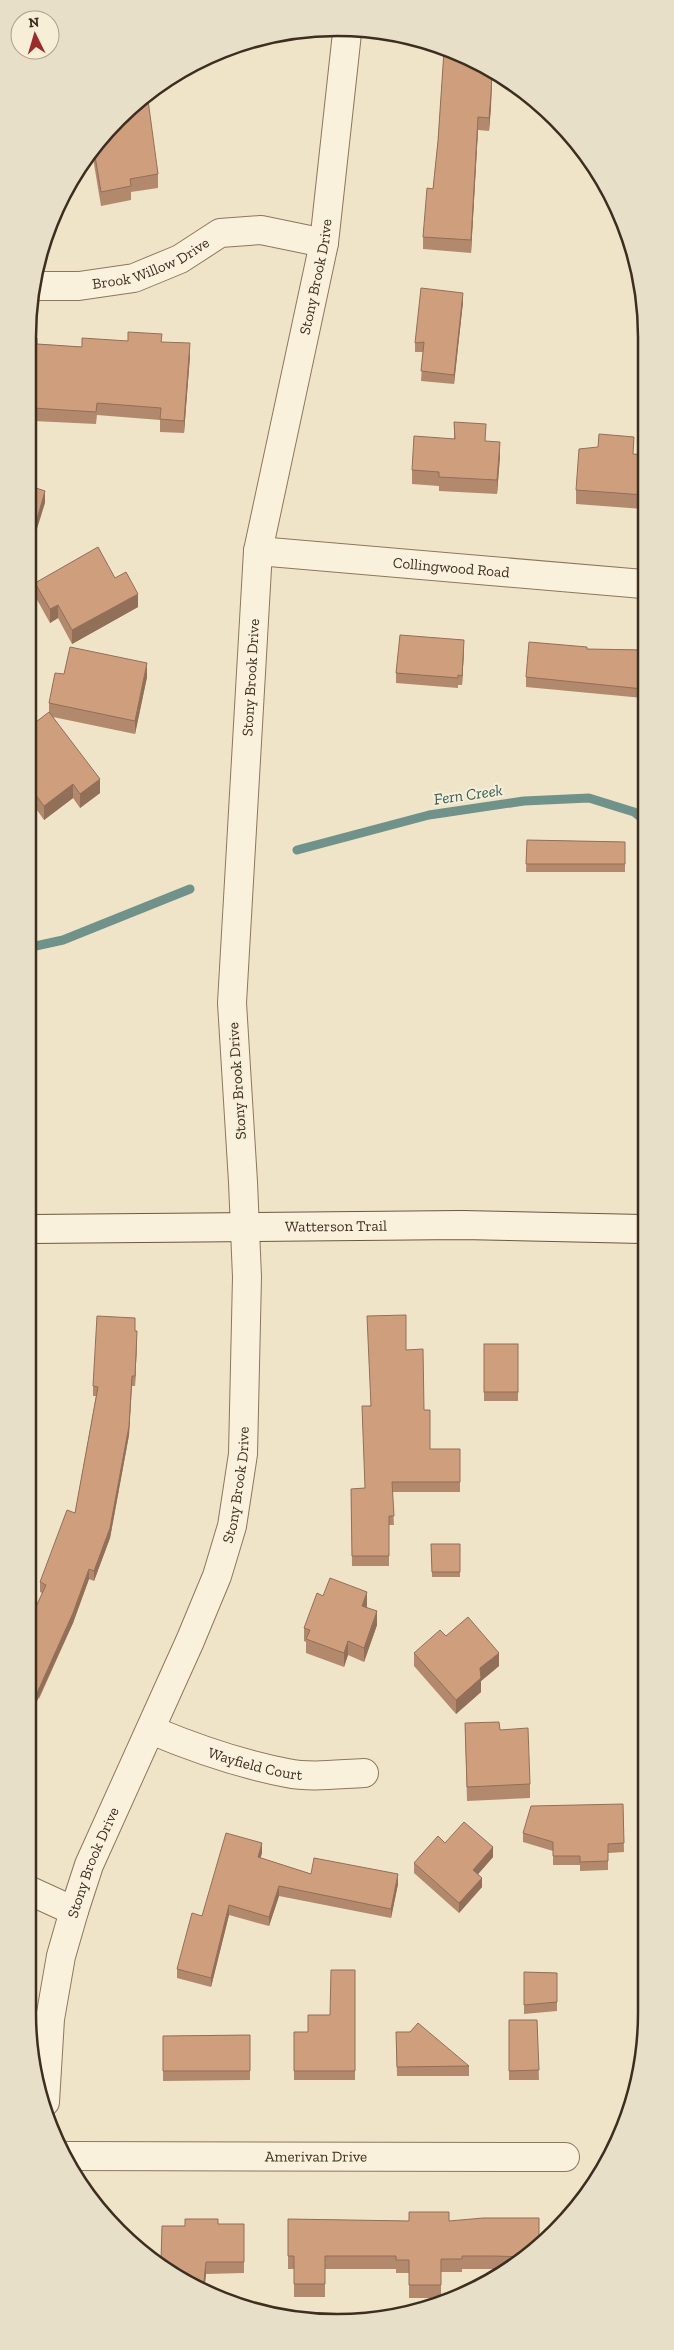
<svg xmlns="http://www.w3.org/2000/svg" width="674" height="2350" viewBox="0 0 674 2350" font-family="'Zilla Slab',serif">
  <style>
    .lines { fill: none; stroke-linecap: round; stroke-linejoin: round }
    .stream { stroke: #6f938a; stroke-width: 9 }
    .minor-casing { stroke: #8d765c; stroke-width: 30 }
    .tertiary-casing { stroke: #8d765c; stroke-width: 30 }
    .secondary-casing { stroke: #6f573f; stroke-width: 30 }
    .minor { stroke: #faf1dc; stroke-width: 28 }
    .tertiary { stroke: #faf1dc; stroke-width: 28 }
    .secondary { stroke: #faf1dc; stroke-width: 28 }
    .wall { fill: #b2896c }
    .shaded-wall { fill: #916f58 }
    .building { fill: #cf9f7d; stroke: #916f58 }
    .labels { text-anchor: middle; stroke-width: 4; stroke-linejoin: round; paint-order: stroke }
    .street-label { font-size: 15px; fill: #3d2e20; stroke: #f7eed8 }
    .water-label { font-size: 16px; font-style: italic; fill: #2f5d5a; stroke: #f7eed8 }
    .rim { fill: none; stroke: #3d2e20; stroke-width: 2.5 }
  </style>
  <rect width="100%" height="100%" fill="#f0e4c8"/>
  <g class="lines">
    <g class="stream">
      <polyline points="297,850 429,815 524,801 589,798 634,812 643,819"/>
      <polyline points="31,947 63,940 190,889"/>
    </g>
    <g class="minor-casing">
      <g id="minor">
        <path id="s1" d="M33,286H79L134,278L180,259L220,233L261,230L324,243"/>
        <path id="s2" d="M258,551L643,584"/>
        <path id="s3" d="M151,1730C194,1748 240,1764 287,1773C311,1778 339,1774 364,1773"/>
        <polyline points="28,1890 74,1911"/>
        <path id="s4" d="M67,2156L565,2157"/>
      </g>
    </g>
    <g class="tertiary-casing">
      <g id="tertiary">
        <path id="s5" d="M45,2102L50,2019L61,1956L74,1911L89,1865L190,1641L217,1576L232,1526L243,1454L247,1277L243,1182L232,1003L258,551L324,243L347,33"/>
      </g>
    </g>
    <g class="secondary-casing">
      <g id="secondary">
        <path id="s6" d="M30,1229L462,1225L642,1229"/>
      </g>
    </g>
    <use href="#minor" class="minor"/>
    <use href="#tertiary" class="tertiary"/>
    <use href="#secondary" class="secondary"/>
  </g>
  <g class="wall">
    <polygon points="444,51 492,69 491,107 489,131 478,130 471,253 423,249 423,237 433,189 438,141"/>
    <polygon points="144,100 158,174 158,188 131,192 131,200 101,206 92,152"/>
    <polygon points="463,302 454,384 421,381 423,352 415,352 415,343"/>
    <polygon points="33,337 37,344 82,347 128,341 162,342 190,356 184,433 160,432 160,420 97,415 96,424 33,421"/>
    <polygon points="644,356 644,399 641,399 641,388"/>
    <polygon points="454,422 485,441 500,456 497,494 439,491 439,486 412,484 412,470 454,439"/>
    <polygon points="633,454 644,455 643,509 576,504 576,490"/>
    <polygon points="115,578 138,607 72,644 58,618 50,623 35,596 35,583"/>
    <polygon points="587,649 643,650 643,698 526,687 526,677"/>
    <polygon points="464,650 462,685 458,685 458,688 396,683 396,673"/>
    <polygon points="64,674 147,677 135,734 53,717 100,793 80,808 73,798 44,820 32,803 32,725 49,713 49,703"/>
    <polygon points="527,840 625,842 625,872 526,872"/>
    <rect x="30" y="1316" width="1" height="46"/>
    <polygon points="135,1331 137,1341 135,1386 132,1386 129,1435 110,1538 94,1581 89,1579 73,1623 39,1699 42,1593 40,1592 40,1582 75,1513 96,1396 93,1396 93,1386"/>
    <rect x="484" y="1344" width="34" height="57"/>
    <polygon points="406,1350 424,1410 430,1449 460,1449 460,1492 392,1492 394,1525 389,1525 389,1566 352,1566 351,1489 365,1488 370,1406"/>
    <polygon points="431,1544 460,1544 460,1577 432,1577"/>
    <polygon points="323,1596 367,1605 367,1607 377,1625 364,1662 348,1655 344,1667 306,1653 306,1642 304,1641 304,1628"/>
    <polygon points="446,1636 499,1666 481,1681 481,1692 456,1714 414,1666 414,1653"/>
    <polygon points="465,1723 500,1730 530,1784 530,1798 467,1801"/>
    <polygon points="623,1804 624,1852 608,1853 608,1870 580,1871 580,1865 553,1865 553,1851 523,1842 523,1833"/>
    <polygon points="445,1843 493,1857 478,1874 482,1887 459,1913 414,1873 414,1863"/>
    <polygon points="262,1853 260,1858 311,1874 398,1884 391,1918 279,1896 269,1926 229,1915 211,1987 177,1978 177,1969 202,1916"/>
    <polygon points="355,1970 355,2080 294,2080 294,2032 308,2032 330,2015"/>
    <polygon points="524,1972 557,1973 557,2011 524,2014"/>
    <polygon points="509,2020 537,2020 539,2080 509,2080"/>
    <polygon points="250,2035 250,2080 163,2081 163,2036"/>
    <polygon points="396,2042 469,2066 469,2076 397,2076"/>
    <polygon points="288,2219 409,2221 449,2221 539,2243 526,2258 505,2269 462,2269 462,2272 441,2272 441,2298 409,2298 409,2273 396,2273 396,2269 325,2269 325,2297 294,2297 294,2269 288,2269"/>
    <polygon points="218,2224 244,2224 244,2273 206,2274 204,2292 200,2291 185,2226"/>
  </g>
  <g class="shaded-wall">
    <polygon points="492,69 491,107 489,131 489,118"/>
    <polygon points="478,117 478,130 471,253 471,240"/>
    <polygon points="463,293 463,302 454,384 454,375"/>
    <polygon points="190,343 190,356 184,433 184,421"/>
    <polygon points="500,442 500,456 497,494 497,480"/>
    <polygon points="45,491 45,503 32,545 33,533"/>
    <polygon points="138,594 138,607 72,644 72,630"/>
    <polygon points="58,605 58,618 50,623 50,609"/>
    <polygon points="464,640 464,650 462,685 462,676"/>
    <polygon points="147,663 147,677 135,734 135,721"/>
    <polygon points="100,779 100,793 80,808 80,794"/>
    <polygon points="73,784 73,798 44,820 44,806"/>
    <polygon points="137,1331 137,1341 135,1386 135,1376"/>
    <polygon points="132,1376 129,1435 110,1538 94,1581 94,1571"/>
    <polygon points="89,1569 89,1579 73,1623 28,1721 29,1711"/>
    <polygon points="367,1592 367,1605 362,1619 362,1606"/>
    <polygon points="377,1611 377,1625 364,1662 364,1648"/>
    <polygon points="348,1641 348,1655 344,1667 344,1653"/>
    <polygon points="499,1653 499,1666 481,1681 481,1692 456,1714 456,1700 480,1668"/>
    <polygon points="262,1843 262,1853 258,1867 258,1857"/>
    <polygon points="493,1847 493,1857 473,1880 473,1870"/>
    <polygon points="398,1874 398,1884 391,1918 391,1909"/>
    <polygon points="482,1878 482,1887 459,1913 459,1903"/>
    <polygon points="279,1886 279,1896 269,1926 269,1917"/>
    <polygon points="229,1905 229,1915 211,1987 211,1978"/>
    <polygon points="206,2262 206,2274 204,2292 203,2291"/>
  </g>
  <g class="building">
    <polygon points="444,51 492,69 491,94 489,118 478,117 471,240 423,237 427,188 433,189 438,141"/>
    <polygon points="144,100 148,100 158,174 130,179 131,186 101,192 94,150"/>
    <polygon points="421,288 463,293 454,375 421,371 424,342 415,343"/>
    <polygon points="128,332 162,334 161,342 190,343 184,421 160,419 161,408 97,403 96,412 33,408 33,413 33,337 37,338 37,344 82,347 82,338 128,341"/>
    <polygon points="644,356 644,388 641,388"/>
    <polygon points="454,422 486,424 485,441 500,442 497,480 439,477 439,472 412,470 414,436 455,439"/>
    <polygon points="599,434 634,437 633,454 644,455 644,495 576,490 579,449 598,447"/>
    <polygon points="33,487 45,491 33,533"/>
    <polygon points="98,547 115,578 126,572 138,594 72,630 58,605 50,609 35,583"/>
    <polygon points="400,635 464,640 462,676 458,675 458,678 396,673"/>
    <polygon points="529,642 587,647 587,649 643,650 643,689 526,677"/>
    <polygon points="70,647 147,663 135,721 49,703 55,673 64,674"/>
    <polygon points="49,712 100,779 80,794 73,784 44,806 32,790 32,725"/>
    <polygon points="527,840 625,842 625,864 526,864"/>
    <polygon points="406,1315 406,1350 423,1349 424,1410 430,1410 430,1449 460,1449 460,1482 392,1482 394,1516 389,1516 389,1556 352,1556 351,1489 365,1488 362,1406 371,1406 367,1316"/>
    <rect x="30" y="1316" width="1" height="37"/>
    <polygon points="97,1316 135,1318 135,1331 137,1331 135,1376 132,1376 129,1426 110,1528 94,1571 89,1569 73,1613 29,1711 29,1622 46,1585 40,1582 67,1510 75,1513 98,1387 93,1386"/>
    <rect x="484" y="1344" width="34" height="48"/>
    <polygon points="431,1544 460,1544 460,1572 432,1572"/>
    <polygon points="330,1578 367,1592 362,1606 377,1611 364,1648 348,1641 344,1653 306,1639 310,1630 304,1628 317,1593 323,1596"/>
    <polygon points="468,1617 499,1653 480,1668 481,1678 456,1700 414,1653 440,1630 446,1636"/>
    <polygon points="499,1722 500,1730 528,1728 530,1784 467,1787 465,1723"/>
    <polygon points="623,1804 624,1843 608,1844 608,1861 580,1862 580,1856 553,1856 553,1842 523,1833 531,1806"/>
    <polygon points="464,1822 493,1847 473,1870 482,1878 459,1903 414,1863 438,1836 445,1843"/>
    <polygon points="226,1833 262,1843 258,1857 311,1874 314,1858 398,1874 391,1909 279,1886 269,1917 229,1905 211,1978 177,1969 192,1913 202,1916"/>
    <polygon points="331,1970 355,1970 355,2071 294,2071 294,2032 308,2032 308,2015 330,2015"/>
    <polygon points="524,1972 557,1973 557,2002 524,2005"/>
    <polygon points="509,2020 537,2020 539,2070 509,2071"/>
    <polygon points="418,2023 469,2066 397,2067 396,2032 410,2032"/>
    <polygon points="250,2035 250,2071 163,2071 163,2036"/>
    <polygon points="409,2212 449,2212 449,2221 483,2218 539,2218 539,2243 527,2257 494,2256 462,2256 462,2259 441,2259 441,2285 409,2285 409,2260 396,2260 396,2256 325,2256 325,2284 294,2284 294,2256 288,2256 288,2219 409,2221"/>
    <polygon points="185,2219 218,2219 218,2224 244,2224 244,2262 206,2262 203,2291 200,2291 161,2261 162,2226 185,2226"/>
  </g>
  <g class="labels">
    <g class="street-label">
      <text dy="5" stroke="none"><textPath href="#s1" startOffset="122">Brook Willow Drive</textPath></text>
      <text dy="5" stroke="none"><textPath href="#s5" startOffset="1868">Stony Brook Drive</textPath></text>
      <text dy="5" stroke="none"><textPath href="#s2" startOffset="194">Collingwood Road</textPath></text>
      <text dy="5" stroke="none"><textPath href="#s5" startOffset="1461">Stony Brook Drive</textPath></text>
      <text transform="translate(237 1081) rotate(-94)" y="5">Stony Brook Drive</text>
      <text dy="5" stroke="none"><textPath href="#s6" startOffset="306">Watterson Trail</textPath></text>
      <text dy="5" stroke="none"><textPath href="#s5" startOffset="652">Stony Brook Drive</textPath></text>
      <text dy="5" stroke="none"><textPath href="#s3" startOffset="110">Wayfield Court</textPath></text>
      <text dy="5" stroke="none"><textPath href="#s5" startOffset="246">Stony Brook Drive</textPath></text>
      <text dy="5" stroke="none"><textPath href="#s4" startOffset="249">Amerivan Drive</textPath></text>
    </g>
    <g class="water-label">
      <text transform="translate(468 794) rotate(-8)" y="6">Fern Creek</text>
    </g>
  </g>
  <path d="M0 0H674V2350H0ZM337 36H337A301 301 0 0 1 638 337V2013A301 301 0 0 1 337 2314H337A301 301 0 0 1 36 2013V337A301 301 0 0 1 337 36Z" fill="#e8dfc9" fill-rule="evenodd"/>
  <path class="rim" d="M337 36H337A301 301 0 0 1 638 337V2013A301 301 0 0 1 337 2314H337A301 301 0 0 1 36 2013V337A301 301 0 0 1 337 36Z"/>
  <g transform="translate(35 35) rotate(355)"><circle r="24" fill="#f7eed8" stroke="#ada18e"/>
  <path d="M0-4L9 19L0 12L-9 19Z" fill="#9e2a2b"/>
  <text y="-8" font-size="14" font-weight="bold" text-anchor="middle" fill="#3d2e20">N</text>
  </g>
</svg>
